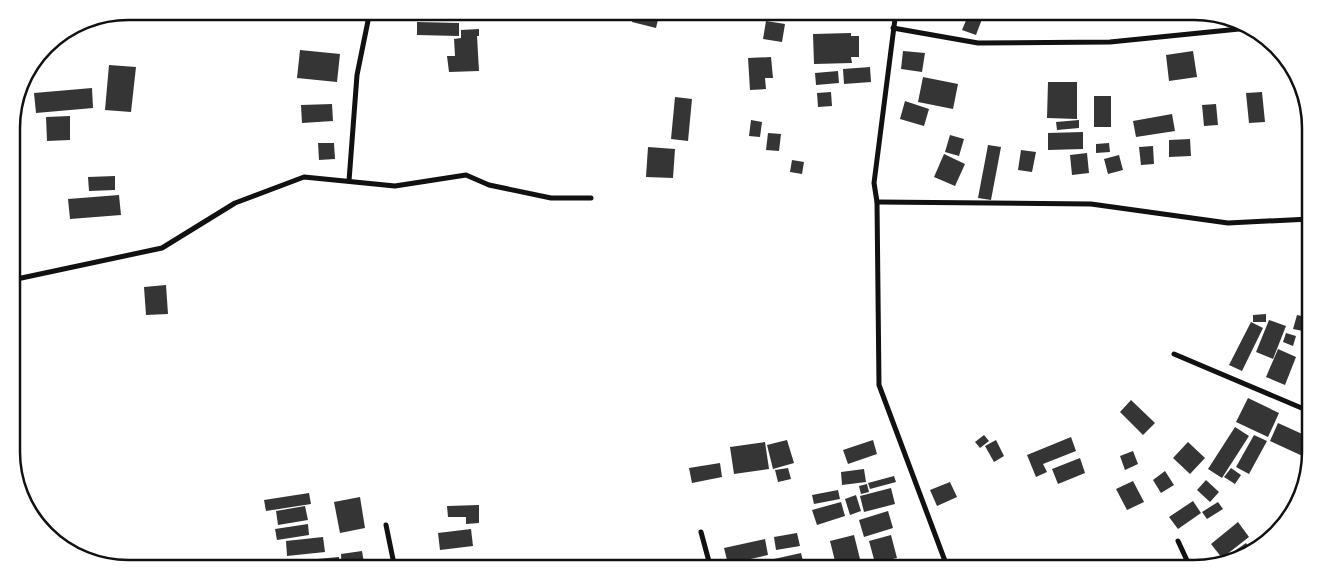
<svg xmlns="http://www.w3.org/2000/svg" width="1322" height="580" viewBox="0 0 1322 580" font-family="'Noto Sans',sans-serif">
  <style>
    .building { fill: #353535 }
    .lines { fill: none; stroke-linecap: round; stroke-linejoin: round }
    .minor { stroke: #111; stroke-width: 5 }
    .rim { fill: none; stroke: #111; stroke-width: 2.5 }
  </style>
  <rect width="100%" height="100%" fill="#fff"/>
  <g class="building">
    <polygon points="293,11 334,11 333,15 293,13"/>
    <polygon points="635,11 660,11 656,28 632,22"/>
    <polygon points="970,11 985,11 976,35 962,30"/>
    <polygon points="766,21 785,24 782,42 763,39"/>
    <polygon points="417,22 459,23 459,36 417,35"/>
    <polygon points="479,29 479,36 477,36 479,71 449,72 447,56 455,56 454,39 461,38 461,30"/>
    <polygon points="851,33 851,36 859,36 859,57 851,57 852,63 814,64 813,34"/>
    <polygon points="300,50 340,54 337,82 297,78"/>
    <polygon points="903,51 925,53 922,72 901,69"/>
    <polygon points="1193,51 1197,77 1169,81 1166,55"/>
    <polygon points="771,57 773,78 765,78 766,89 750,90 748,58"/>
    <polygon points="109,65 136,67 131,112 105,110"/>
    <polygon points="870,67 871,82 844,84 843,69"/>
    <polygon points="838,71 839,83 816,85 815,73"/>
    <polygon points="1293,74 1294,74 1302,93 1296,94"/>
    <polygon points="923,77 958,84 953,109 918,102"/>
    <polygon points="1048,82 1077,82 1077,119 1047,118"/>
    <polygon points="92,88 93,108 36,113 34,93"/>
    <polygon points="831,92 832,106 818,107 817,93"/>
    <polygon points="1262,92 1265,122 1249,123 1246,93"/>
    <rect x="1094" y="96" width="17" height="31"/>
    <polygon points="675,97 692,99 688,141 671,139"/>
    <polygon points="905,101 929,109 924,126 900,119"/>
    <polygon points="332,104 333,121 302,123 301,105"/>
    <polygon points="1216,104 1218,125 1204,126 1202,105"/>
    <polygon points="1172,114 1175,131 1136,137 1133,121"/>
    <polygon points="70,116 70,140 47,141 46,117"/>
    <polygon points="751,120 762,122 760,137 749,136"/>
    <polygon points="1079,120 1079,128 1057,130 1056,122"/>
    <polygon points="1083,132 1083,149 1048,150 1048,133"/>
    <polygon points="768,133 781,134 779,151 766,150"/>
    <polygon points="950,135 964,139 959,156 945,152"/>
    <polygon points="1190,139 1191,156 1169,157 1169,140"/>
    <polygon points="318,143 334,143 335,159 319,160"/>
    <polygon points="1109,143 1110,152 1096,153 1096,144"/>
    <polygon points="988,145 1001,147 991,200 978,198"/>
    <polygon points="1153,146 1154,164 1141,165 1139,147"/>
    <polygon points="648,147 675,149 673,178 646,177"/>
    <polygon points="1021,150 1036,152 1032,172 1018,170"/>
    <polygon points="1087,153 1089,173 1072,175 1070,155"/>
    <polygon points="944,154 965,164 955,186 934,177"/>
    <polygon points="1119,155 1123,170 1108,174 1104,159"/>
    <polygon points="792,160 804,162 802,174 790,172"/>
    <polygon points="115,176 115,190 89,191 88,177"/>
    <polygon points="119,195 121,215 70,219 68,199"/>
    <polygon points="166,285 168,314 146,315 144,287"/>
    <polygon points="1266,314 1266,322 1253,322 1253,315"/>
    <polygon points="1297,315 1307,317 1303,331 1293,329"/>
    <polygon points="1269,320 1286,326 1273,359 1256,352"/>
    <polygon points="1251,322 1263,328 1242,371 1229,365"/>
    <polygon points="1286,333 1296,336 1293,346 1283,342"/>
    <polygon points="1278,349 1296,357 1285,385 1266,377"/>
    <polygon points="1248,398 1279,413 1268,437 1236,422"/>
    <polygon points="1131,400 1155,423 1143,435 1120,412"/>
    <polygon points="1278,423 1311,438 1309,459 1270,441"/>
    <polygon points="1235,427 1249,436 1222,478 1208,469"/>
    <polygon points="984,435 989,441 980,448 975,442"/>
    <polygon points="1254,435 1267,441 1249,474 1236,467"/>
    <polygon points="1071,437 1076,451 1043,464 1047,472 1036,477 1027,455"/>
    <polygon points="787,440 794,463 773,469 767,445"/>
    <polygon points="873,440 877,454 848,464 843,450"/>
    <polygon points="996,440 1004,456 994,462 985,446"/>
    <polygon points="765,442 769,469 734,474 730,447"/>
    <polygon points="1188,442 1205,458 1190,474 1173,458"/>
    <polygon points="1133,451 1138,464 1125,470 1120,456"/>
    <polygon points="1080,458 1085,473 1058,484 1052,469"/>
    <polygon points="720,463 722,477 692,483 689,468"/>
    <polygon points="788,468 791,479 778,482 775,470"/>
    <polygon points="1231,468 1241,475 1235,484 1224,477"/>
    <polygon points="864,469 866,482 842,485 841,472"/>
    <polygon points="1165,471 1174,485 1161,493 1153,480"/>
    <polygon points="894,476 896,482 870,489 868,483"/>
    <polygon points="1206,480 1219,492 1210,502 1197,490"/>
    <polygon points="1133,481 1144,502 1127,510 1116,489"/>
    <polygon points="950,482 957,497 937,506 930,490"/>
    <polygon points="867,484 869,492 861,494 859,486"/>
    <polygon points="891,488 895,504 864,512 860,496"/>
    <polygon points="838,490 840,499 814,504 812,495"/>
    <polygon points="309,493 311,504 266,511 264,500"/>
    <polygon points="856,495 861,511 850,515 845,499"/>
    <polygon points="360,497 365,528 340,533 334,502"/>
    <polygon points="1193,501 1201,513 1178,529 1169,517"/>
    <polygon points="841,502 845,516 817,525 812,510"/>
    <polygon points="1218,502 1223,509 1207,519 1202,512"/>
    <polygon points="479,505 479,523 466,524 466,517 448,517 447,506"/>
    <polygon points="305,506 308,520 278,525 276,511"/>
    <polygon points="888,511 893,528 864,537 859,520"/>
    <polygon points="1238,522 1249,537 1222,558 1211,544"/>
    <polygon points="308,524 309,535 277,540 275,529"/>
    <polygon points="471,529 473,546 440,550 438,533"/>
    <polygon points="797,533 800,546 776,550 774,537"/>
    <polygon points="854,535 861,563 837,569 830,541"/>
    <polygon points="891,535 897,558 875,563 869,541"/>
    <polygon points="323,537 325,552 287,556 286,541"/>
    <polygon points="765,539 768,555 728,564 724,548"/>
    <polygon points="1246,543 1251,550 1221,561 1220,561"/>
    <polygon points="362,551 365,569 342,569 341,554"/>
    <polygon points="801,553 805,569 767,569 765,561"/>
    <polygon points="339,557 340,568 306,569 306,560"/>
  </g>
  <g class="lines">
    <g class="minor">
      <polyline points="896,11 874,183 877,202 879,385 948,569"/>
      <polyline points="893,28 978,43 1110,42 1249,28"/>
      <polyline points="349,181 357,75 370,11"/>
      <polyline points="877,202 1091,204 1228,223 1310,219"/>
      <polyline points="12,280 162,248 235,203 304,177 395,186 466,175 489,185 551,198 591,198"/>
      <polyline points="1174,354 1311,412"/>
      <polyline points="386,525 395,569"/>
      <polyline points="701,532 711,569"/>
      <polyline points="1178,541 1191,569"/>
    </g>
  </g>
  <path d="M0 0H1322V580H0ZM128 20H1194A108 108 0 0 1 1302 128V452A108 108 0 0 1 1194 560H128A108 108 0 0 1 20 452V128A108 108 0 0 1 128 20Z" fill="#fff" fill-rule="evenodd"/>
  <path class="rim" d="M128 20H1194A108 108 0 0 1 1302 128V452A108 108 0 0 1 1194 560H128A108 108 0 0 1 20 452V128A108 108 0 0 1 128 20Z"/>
</svg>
